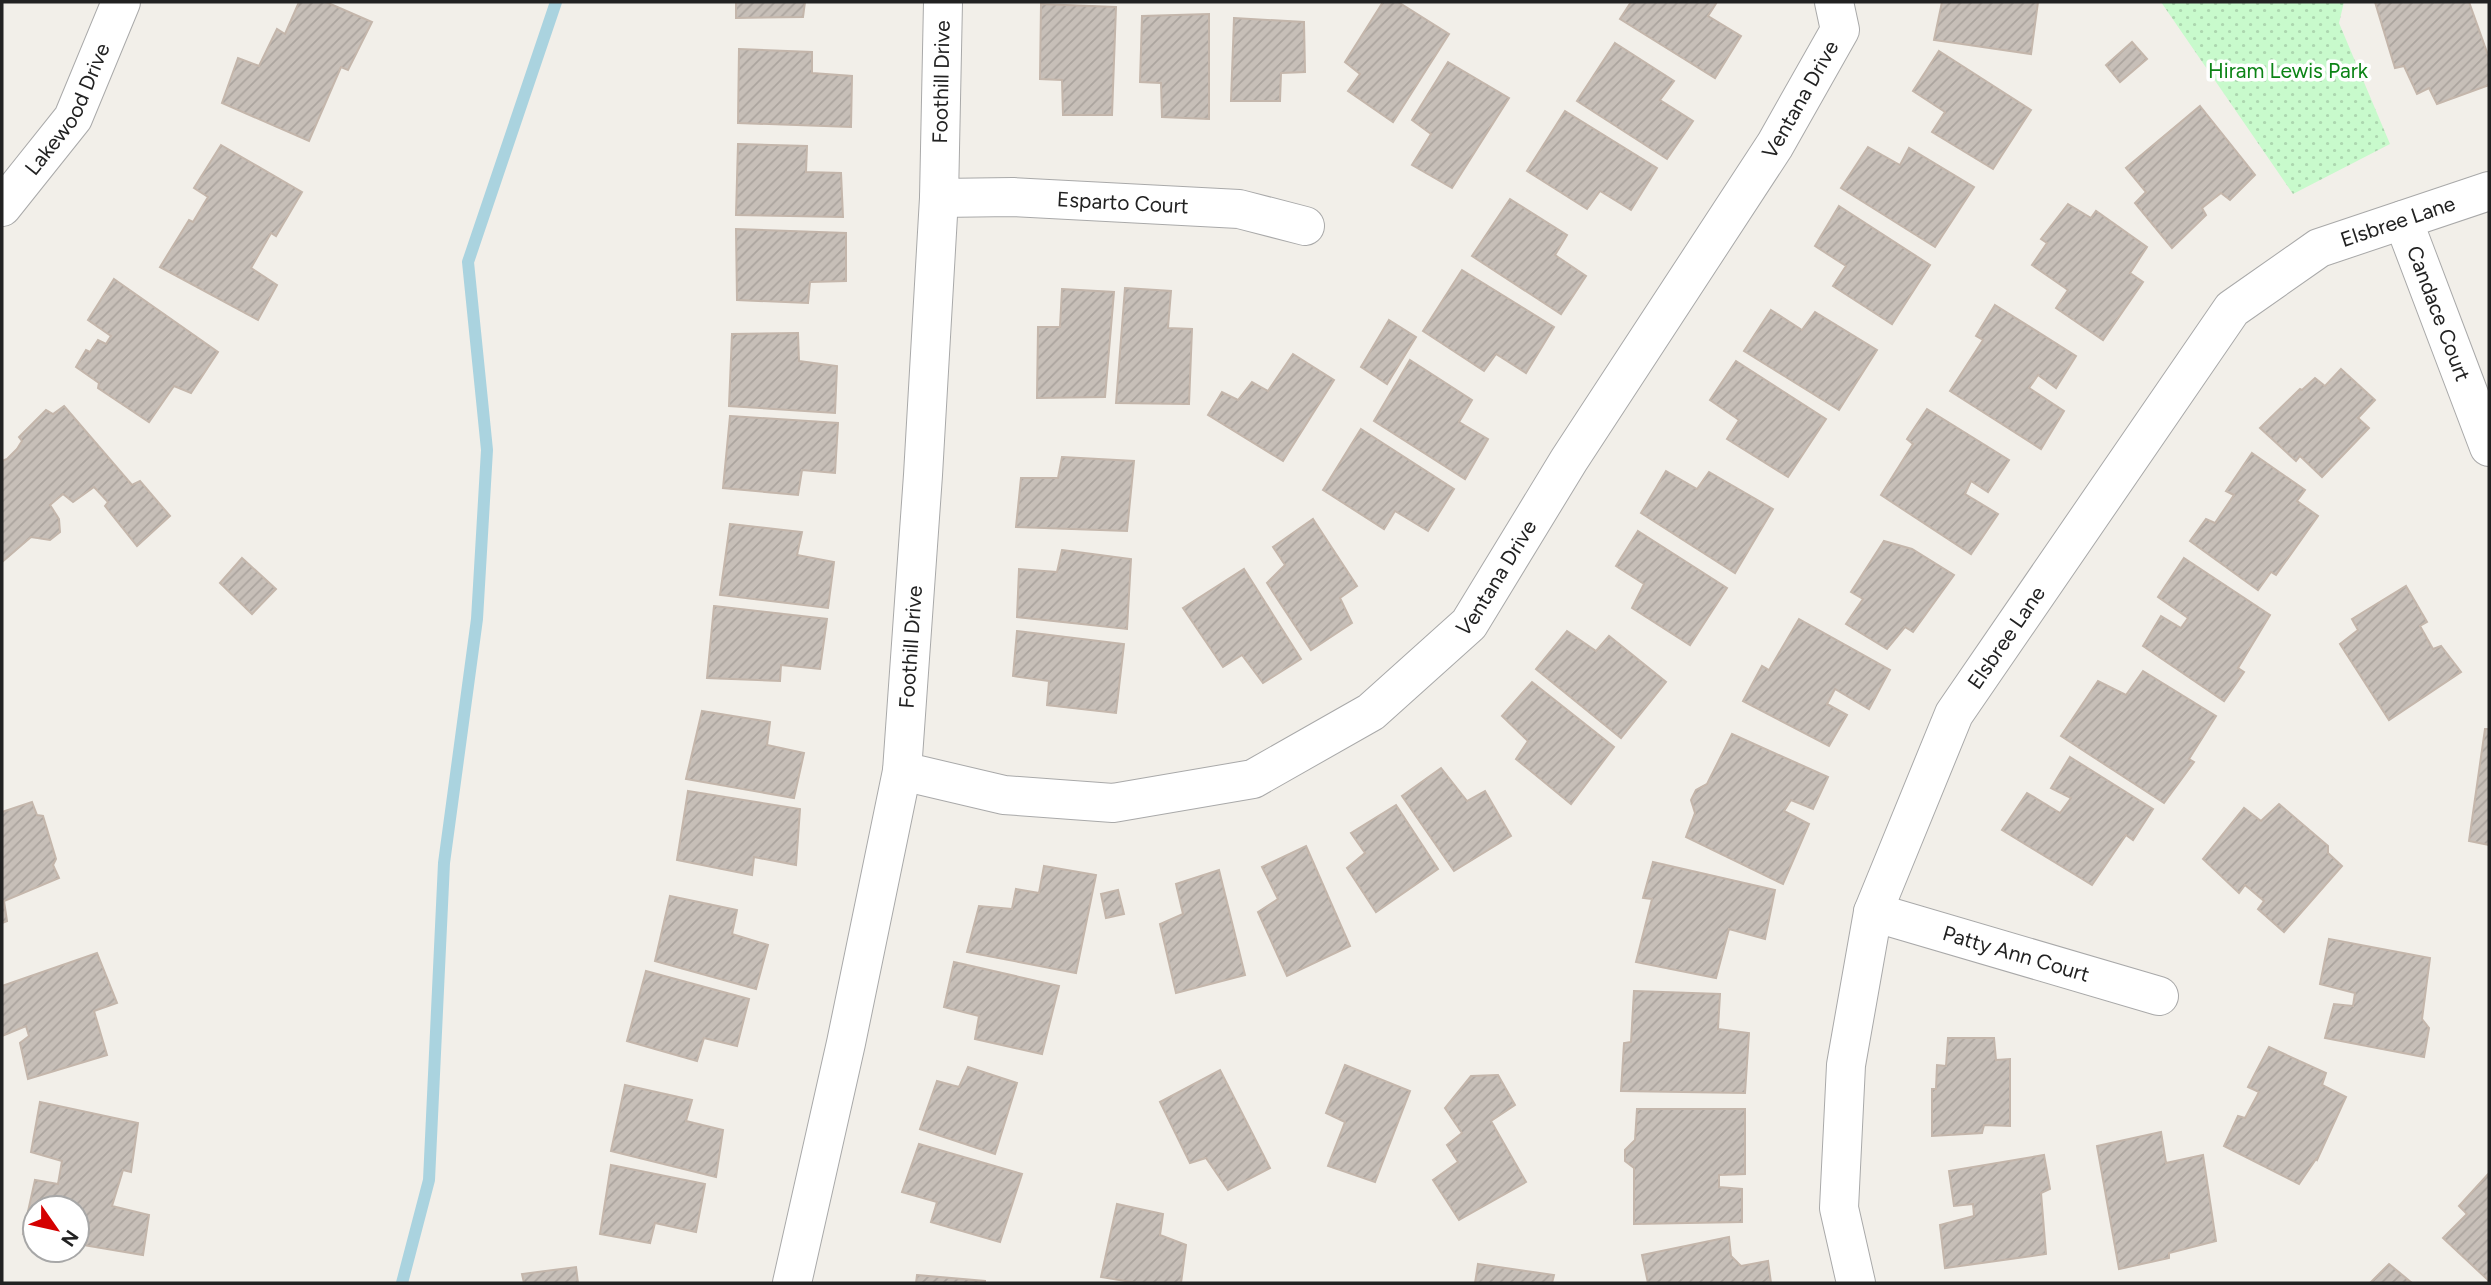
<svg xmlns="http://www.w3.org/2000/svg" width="2491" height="1285" viewBox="0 0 2491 1285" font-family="Figtree,sans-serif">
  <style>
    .park { fill: url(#park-dots) }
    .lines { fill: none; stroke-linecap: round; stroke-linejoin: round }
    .stream { stroke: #aad3df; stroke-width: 12 }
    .building { fill: url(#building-hatch); stroke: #c4b6ab; stroke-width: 2 }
    .street-casing { stroke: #a9a9a9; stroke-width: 40 }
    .street { stroke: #fff; stroke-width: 38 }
    .labels { text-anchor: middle; stroke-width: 7; stroke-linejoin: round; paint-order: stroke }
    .park-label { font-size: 21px; fill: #0c8416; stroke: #fff }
    .street-label { font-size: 21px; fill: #222; stroke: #fff }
  </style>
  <defs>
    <pattern id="park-dots" width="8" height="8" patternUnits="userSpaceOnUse" patternTransform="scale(1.75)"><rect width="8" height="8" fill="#c8facc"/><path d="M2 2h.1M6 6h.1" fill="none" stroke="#acd6af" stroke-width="1.8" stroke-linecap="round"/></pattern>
    <pattern id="building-hatch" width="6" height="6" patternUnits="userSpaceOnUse" patternTransform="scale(1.75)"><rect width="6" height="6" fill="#c7bfb8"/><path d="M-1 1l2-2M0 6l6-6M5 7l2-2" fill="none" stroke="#aba49e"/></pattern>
  </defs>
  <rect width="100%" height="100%" fill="#f2efe9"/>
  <polygon class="park" points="2161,2 2344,2 2339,23 2390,144 2293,194"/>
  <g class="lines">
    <polyline class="stream" points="402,1283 429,1180 444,863 477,619 487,450 468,262 556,2"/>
  </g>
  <g class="building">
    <polygon points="299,2 326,2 372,22 348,70 341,67 309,141 222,103 238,58 259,66 277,29 285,34"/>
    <polygon points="736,2 805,2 803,17 736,18"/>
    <polygon points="1383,2 1398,2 1449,34 1393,122 1348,91 1360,74 1345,62"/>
    <polygon points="1631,2 1717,2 1708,16 1741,36 1715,78 1620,19"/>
    <polygon points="1942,2 2038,2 2031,54 1934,40"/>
    <polygon points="2375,2 2469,2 2489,58 2489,85 2437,104 2429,88 2417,94 2404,66 2395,68"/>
    <polygon points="1041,4 1116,7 1112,115 1063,115 1062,80 1040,79"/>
    <polygon points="1209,14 1209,119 1162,117 1161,83 1140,82 1142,16"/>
    <polygon points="1234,18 1304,22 1305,72 1281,73 1280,101 1231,101"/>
    <polygon points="2132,42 2147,59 2120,82 2106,65"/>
    <polygon points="1615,43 1674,81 1660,100 1693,121 1667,159 1577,101"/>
    <polygon points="739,49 812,52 812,73 852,76 851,127 738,123"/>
    <polygon points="1939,51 2031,110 1993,169 1932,132 1945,112 1913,91"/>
    <polygon points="1448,62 1509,98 1452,188 1412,165 1431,134 1412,120"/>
    <polygon points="2200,106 2255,175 2230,200 2221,193 2202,208 2206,215 2172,248 2135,203 2146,192 2126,168"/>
    <polygon points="1565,111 1657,168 1631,210 1600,191 1587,209 1527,171"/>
    <polygon points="738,144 807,146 806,172 841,173 843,217 736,215"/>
    <polygon points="221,145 302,192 276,236 271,233 251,268 277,285 258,320 160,267 189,220 193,222 208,197 194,188"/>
    <polygon points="1868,147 1900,165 1909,148 1974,187 1935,247 1841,188"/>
    <polygon points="1510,199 1567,235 1555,255 1586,276 1561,314 1472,256"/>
    <polygon points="2068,204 2091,218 2096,211 2147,247 2130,273 2143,282 2103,340 2056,308 2068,290 2032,265 2047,243 2041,239"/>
    <polygon points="1839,206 1930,265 1892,324 1833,286 1846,266 1815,246"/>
    <polygon points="736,229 846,233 846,281 810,282 808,303 737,300"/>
    <polygon points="1462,270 1554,327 1526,373 1496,354 1484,371 1423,331"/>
    <polygon points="114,279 218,352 191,393 174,386 149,422 98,388 99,383 76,367 86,350 90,352 98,340 106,344 111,336 88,320"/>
    <polygon points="1125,288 1171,291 1168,328 1192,329 1189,404 1116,403"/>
    <polygon points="1062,289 1114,292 1105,397 1037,398 1038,327 1060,327"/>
    <polygon points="1995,305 2076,356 2056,388 2038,375 2029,388 2064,411 2041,449 1950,391 1983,340 1976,336"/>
    <polygon points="1771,310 1802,330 1815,312 1877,350 1839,410 1744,351"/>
    <polygon points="1389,320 1416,337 1387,384 1361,367"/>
    <polygon points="798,333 799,361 837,366 835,413 729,406 732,334"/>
    <polygon points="1293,354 1334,380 1283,461 1208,415 1222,392 1238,400 1252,382 1268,391"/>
    <polygon points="1410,360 1472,400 1459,422 1488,439 1465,479 1374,421"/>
    <polygon points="1736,361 1826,419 1788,477 1727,439 1739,420 1710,400"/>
    <polygon points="2341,369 2375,400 2358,418 2369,428 2322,477 2300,456 2296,461 2260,428 2300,389 2302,390 2315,378 2325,386"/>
    <polygon points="64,406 132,485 140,481 170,516 137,546 105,506 108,502 94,487 73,502 63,494 50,505 59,519 60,532 50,540 31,537 2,562 2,461 7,459 17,449 22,441 19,437 46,410 53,414"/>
    <polygon points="1927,409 2009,460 1988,492 1971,481 1965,494 1998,514 1971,554 1881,495 1913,444 1907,439"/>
    <polygon points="730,416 838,423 835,473 802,470 798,495 723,488"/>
    <polygon points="1361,429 1454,489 1428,531 1395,511 1384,529 1323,490"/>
    <polygon points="2252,453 2305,490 2297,501 2318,516 2276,575 2271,572 2258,590 2190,541 2206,519 2215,523 2234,495 2226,491"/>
    <polygon points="1062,457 1134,461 1127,531 1016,527 1021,478 1058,478"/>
    <polygon points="1666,471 1697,489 1709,472 1773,509 1735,573 1641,513"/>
    <polygon points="1313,519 1357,586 1340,598 1352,623 1311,650 1267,583 1285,565 1273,547"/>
    <polygon points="730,524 802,532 797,555 834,562 828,608 720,595"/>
    <polygon points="1638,531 1727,588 1690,645 1632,608 1644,584 1616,566"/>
    <polygon points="1884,541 1912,549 1954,575 1913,632 1905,627 1887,649 1846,624 1863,599 1851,592"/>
    <polygon points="1062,550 1131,559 1127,629 1017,617 1019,569 1057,572"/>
    <polygon points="242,558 276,589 252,614 220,583"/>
    <polygon points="2184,558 2270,615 2238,668 2244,672 2224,701 2143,646 2161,616 2181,628 2188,618 2158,597"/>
    <polygon points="1244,569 1301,659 1263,683 1242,655 1223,667 1183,608"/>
    <polygon points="2406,586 2427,622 2420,626 2433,649 2441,646 2461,672 2389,720 2340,644 2358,630 2352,619"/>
    <polygon points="714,606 827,619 820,669 781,665 780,681 707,678"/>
    <polygon points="1799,619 1890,670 1869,709 1835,689 1827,704 1847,715 1829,746 1743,701 1762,666 1769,670"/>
    <polygon points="1017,631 1124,644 1116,713 1047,705 1049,681 1013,676"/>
    <polygon points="1567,631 1596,651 1609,636 1666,682 1621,738 1536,669"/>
    <polygon points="2143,671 2216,716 2189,759 2194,762 2164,803 2061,736 2098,681 2126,695"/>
    <polygon points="1532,682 1614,747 1571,804 1516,759 1528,741 1502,716"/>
    <polygon points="702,711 770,722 767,745 804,753 794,798 686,779"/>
    <polygon points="2485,729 2489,729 2489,845 2469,841"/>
    <polygon points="1732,734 1828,777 1813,809 1791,800 1784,811 1809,824 1783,884 1686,837 1695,813 1691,800 1696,790 1707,784"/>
    <polygon points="2070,757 2153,809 2133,840 2126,835 2092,885 2002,830 2027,793 2060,813 2071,798 2051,788"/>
    <polygon points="1441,768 1467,801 1485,791 1511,836 1454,871 1402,796"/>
    <polygon points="688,791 800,809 796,865 754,857 752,875 677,860"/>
    <polygon points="32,802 37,815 43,816 56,859 53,865 59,878 4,901 7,921 2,923 2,812"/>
    <polygon points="2279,804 2328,846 2328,853 2342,866 2284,932 2258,909 2264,901 2245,885 2239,893 2203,859 2244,808 2261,821"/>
    <polygon points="1396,805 1438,869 1376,912 1347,868 1365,853 1351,833"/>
    <polygon points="1306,846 1350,946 1287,976 1258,912 1278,899 1262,867"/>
    <polygon points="1653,862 1775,890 1765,939 1729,929 1716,978 1636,962 1652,899 1643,898"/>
    <polygon points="1044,866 1096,875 1076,973 967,952 979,906 1012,909 1016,889 1039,893"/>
    <polygon points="1219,870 1245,975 1176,993 1160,924 1183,914 1176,884"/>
    <polygon points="1118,890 1124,914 1106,918 1101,894"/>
    <polygon points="670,896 737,910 732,934 768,945 756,989 655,961"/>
    <polygon points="2329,939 2430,958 2422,1019 2429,1028 2424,1057 2325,1038 2334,1004 2353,1006 2355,993 2320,984"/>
    <polygon points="97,953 117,1003 94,1011 107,1055 28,1079 20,1043 29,1036 26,1026 2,1036 2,986"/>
    <polygon points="954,962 1059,986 1042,1054 975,1039 979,1016 944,1007"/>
    <polygon points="646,971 749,999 737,1046 704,1038 697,1061 627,1041"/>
    <polygon points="1634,991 1720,994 1718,1029 1749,1033 1745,1093 1621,1091 1624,1043 1631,1042"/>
    <polygon points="1948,1038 1994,1038 1996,1060 2010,1059 2010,1126 1984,1125 1982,1133 1932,1136 1932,1089 1936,1089 1937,1065 1946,1066"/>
    <polygon points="2269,1047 2326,1073 2322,1085 2346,1097 2317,1160 2316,1159 2299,1184 2224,1146 2238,1116 2245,1118 2259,1092 2248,1087"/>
    <polygon points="1345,1065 1410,1091 1375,1182 1328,1166 1345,1122 1326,1113"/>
    <polygon points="968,1067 1017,1083 995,1154 920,1129 937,1081 959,1087"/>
    <polygon points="1220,1070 1270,1168 1228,1190 1206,1158 1190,1163 1160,1102"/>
    <polygon points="1498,1075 1515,1105 1491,1121 1526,1182 1459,1220 1433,1180 1458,1162 1447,1145 1462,1133 1445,1108 1471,1076"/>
    <polygon points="625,1085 692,1100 686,1121 723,1130 716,1177 611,1151"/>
    <polygon points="40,1102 138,1123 131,1172 123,1170 112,1206 149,1215 143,1255 77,1244 77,1208 35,1208 35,1236 23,1234 35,1180 58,1184 62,1161 31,1152"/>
    <polygon points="1637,1109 1745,1109 1745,1174 1719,1175 1719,1187 1742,1189 1742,1222 1634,1224 1634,1168 1625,1161 1625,1150 1635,1140"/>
    <polygon points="2161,1132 2166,1163 2203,1155 2216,1241 2169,1253 2169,1258 2119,1269 2097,1146"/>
    <polygon points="919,1144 1022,1174 1000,1242 931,1222 937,1202 902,1192"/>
    <polygon points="2044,1155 2050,1189 2041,1193 2046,1254 1945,1268 1940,1225 1974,1216 1973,1204 1954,1206 1949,1171"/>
    <polygon points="611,1165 705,1184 696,1232 655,1223 650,1243 600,1234"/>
    <polygon points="2489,1173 2489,1281 2443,1238 2467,1214 2459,1206"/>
    <polygon points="1117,1204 1163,1214 1160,1235 1186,1245 1181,1283 1137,1283 1101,1277"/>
    <polygon points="1729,1237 1731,1256 1741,1266 1768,1261 1771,1283 1648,1283 1642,1255"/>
    <polygon points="1478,1264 1554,1275 1552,1283 1475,1283"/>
    <polygon points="2389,1264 2412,1283 2370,1283"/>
    <polygon points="576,1267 578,1283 524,1283 522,1274"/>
    <polygon points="917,1275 985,1281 985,1283 916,1283"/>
  </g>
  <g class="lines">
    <g class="street-casing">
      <g id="street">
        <path id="s1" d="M939,198L1013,197L1239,209L1305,226"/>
        <path id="s2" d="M2,207L73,118L121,2"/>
        <path id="s3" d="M2403,220L2489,447"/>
        <path id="s4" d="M902,771L1004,795L1113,803L1253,779L1371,712L1469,624L1569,460L1775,145L1840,30L1834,2"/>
        <path id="s5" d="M1873,912L2159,996"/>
        <path id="s6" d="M792,1283L846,1043L902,771L923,475L939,198L943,2"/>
        <path id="s7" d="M1856,1283L1839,1208L1846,1065L1873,912L1954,714L2232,309L2319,248L2489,191"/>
      </g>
    </g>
    <use href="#street" class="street"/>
  </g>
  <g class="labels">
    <g class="park-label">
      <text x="2288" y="78">Hiram Lewis Park</text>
    </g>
    <g class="street-label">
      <text dy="7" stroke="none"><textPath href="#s6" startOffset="1214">Foothill Drive</textPath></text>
      <text dy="7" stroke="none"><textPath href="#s4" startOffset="1244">Ventana Drive</textPath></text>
      <text dy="7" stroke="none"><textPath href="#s2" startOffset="119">Lakewood Drive</textPath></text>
      <text dy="7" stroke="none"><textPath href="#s1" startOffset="184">Esparto Court</textPath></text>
      <text dy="7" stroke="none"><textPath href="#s7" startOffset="1270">Elsbree Lane</textPath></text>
      <text dy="7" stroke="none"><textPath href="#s3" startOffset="100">Candace Court</textPath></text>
      <text dy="7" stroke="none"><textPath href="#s4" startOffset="677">Ventana Drive</textPath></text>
      <text dy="7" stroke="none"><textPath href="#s7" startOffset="682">Elsbree Lane</textPath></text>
      <text dy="7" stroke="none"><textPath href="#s6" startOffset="648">Foothill Drive</textPath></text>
      <text dy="7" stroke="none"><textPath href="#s5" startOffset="149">Patty Ann Court</textPath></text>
    </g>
  </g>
  <rect width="2491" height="1285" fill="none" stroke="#222222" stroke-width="7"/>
  <g transform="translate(56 1229) rotate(124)"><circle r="33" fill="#ffffff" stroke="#a7a7a7" stroke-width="2"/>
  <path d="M0-5L12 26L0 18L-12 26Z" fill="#d40000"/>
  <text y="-10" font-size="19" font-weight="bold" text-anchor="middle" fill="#222222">N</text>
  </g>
</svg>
